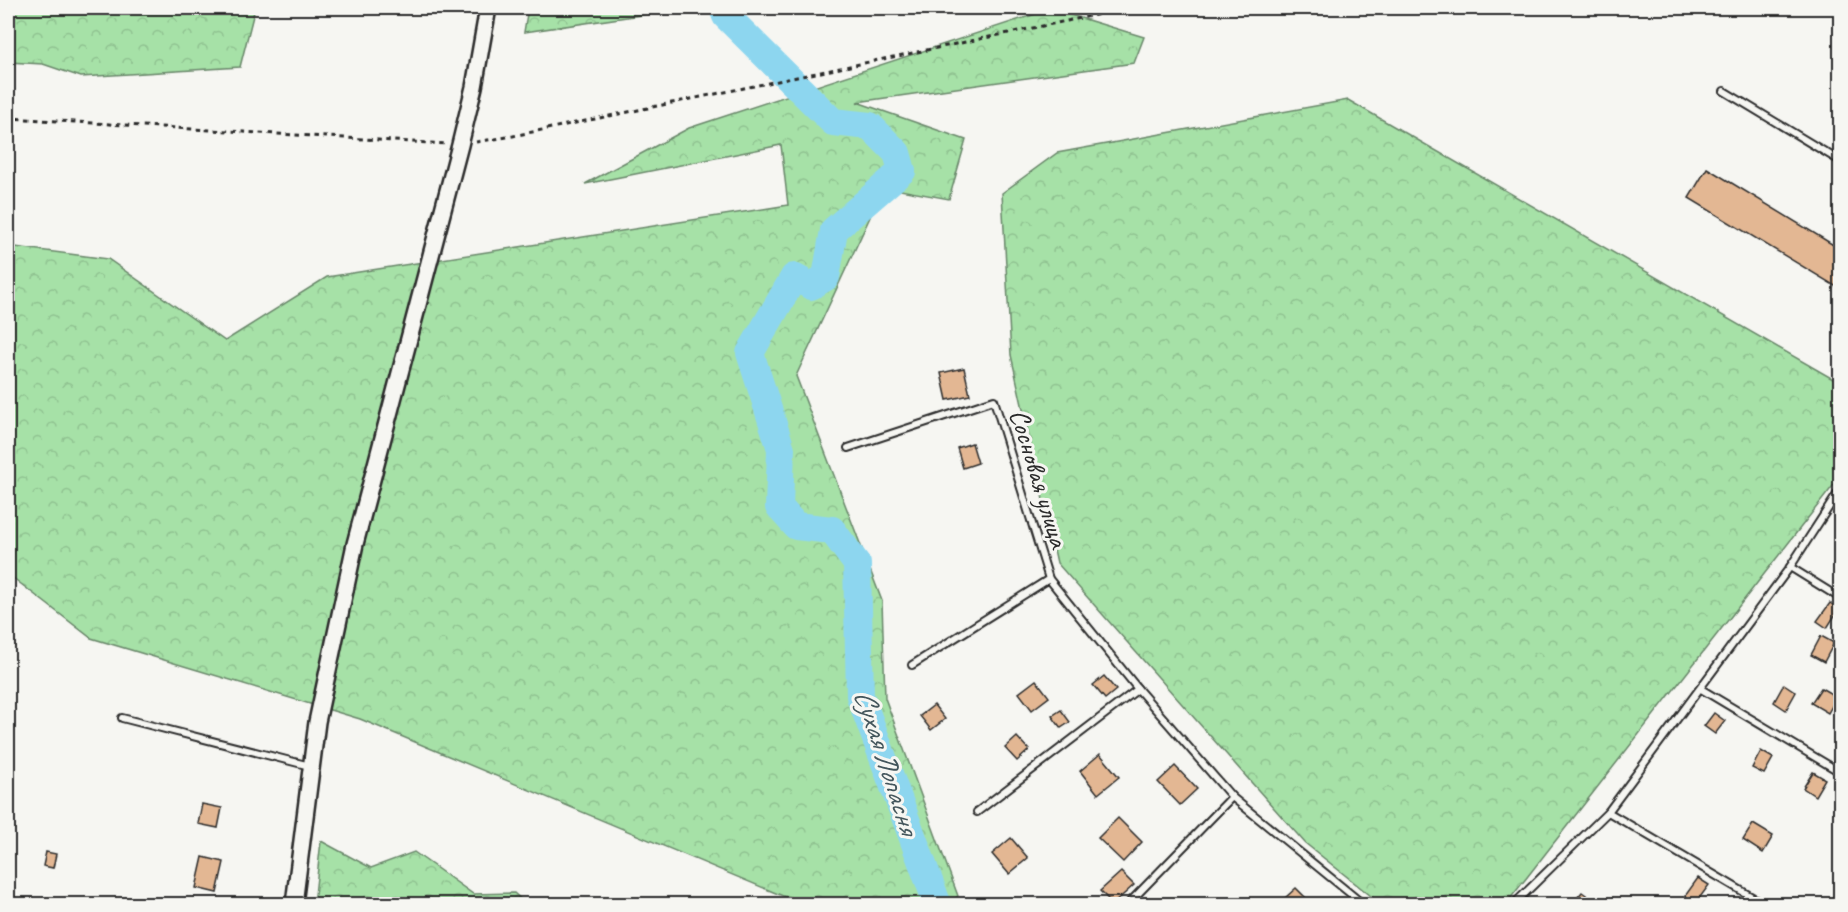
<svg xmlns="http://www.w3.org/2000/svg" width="1848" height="912" viewBox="0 0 1848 912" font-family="Caveat,sans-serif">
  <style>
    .forest { fill: url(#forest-crowns); stroke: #688669; stroke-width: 1.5 }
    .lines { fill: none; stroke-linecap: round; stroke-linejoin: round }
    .river { stroke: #8dd6ef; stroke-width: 28 }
    .building { fill: #e3b793; stroke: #2b2b2b; stroke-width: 1.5 }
    .service-casing { stroke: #2b2b2b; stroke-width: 10 }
    .tertiary-casing { stroke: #2b2b2b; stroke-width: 20 }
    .path { stroke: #2b2b2b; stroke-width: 3; stroke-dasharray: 4.5 4.5; stroke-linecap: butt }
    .service { stroke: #f6f6f2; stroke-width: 6 }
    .tertiary { stroke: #f6f6f2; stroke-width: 15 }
    .labels { text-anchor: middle; stroke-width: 6; stroke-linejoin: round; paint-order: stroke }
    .street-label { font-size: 28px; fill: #2b2b2b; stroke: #f6f6f2 }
    .water-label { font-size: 30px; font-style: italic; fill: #44565c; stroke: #f6f6f2 }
  </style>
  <defs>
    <pattern id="forest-crowns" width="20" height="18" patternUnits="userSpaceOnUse" patternTransform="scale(1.5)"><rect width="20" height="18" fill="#a6e1a7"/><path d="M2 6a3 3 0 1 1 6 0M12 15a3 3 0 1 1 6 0" fill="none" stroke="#8fc190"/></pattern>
  </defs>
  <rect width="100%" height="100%" fill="#f6f6f2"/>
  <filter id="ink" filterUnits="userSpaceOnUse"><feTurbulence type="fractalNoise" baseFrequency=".0167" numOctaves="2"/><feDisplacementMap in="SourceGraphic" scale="12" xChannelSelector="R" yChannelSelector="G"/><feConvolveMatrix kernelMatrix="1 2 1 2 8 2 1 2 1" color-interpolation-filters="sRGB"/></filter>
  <g filter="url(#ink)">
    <g class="forest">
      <polygon points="8,8 255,8 240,67 81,77 43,64 8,62"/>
      <polygon points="528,8 667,8 654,13 524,32"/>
      <polygon points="1051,9 1144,37 1134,63 857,102 966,140 949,199 884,187 796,376 882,601 885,698 958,896 949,904 802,904 360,719 91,638 8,574 8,246 108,259 225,341 327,277 788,205 781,145 585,184 689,128"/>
      <polygon points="1348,100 1840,383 1840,477 1506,904 1381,904 1305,843 1057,563 1011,355 1002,193 1057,153"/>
      <polygon points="321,841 371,868 414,852 473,894 514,893 526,904 314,904"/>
    </g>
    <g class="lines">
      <polyline class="river" points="723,8 726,16 833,122 870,126 897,153 902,171 834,230 826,277 811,286 794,277 750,353 781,449 779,507 796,526 832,530 857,564 860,696 936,900 936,904"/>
    </g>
    <g class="building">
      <polygon points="1707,168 1840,249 1840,289 1689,198"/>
      <polygon points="964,368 970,395 947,400 941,373"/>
      <polygon points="972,443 978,463 963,468 957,448"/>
      <polygon points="1830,603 1839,609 1827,628 1817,621"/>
      <polygon points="1821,636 1834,643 1824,662 1811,655"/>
      <polygon points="1104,676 1116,690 1105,699 1093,685"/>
      <polygon points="1036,680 1049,697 1032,710 1019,693"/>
      <polygon points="1784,684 1796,692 1786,710 1774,702"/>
      <polygon points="1821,688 1837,697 1828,713 1811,703"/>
      <polygon points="934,705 945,719 931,730 920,716"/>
      <polygon points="1061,710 1070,722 1061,728 1052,716"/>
      <polygon points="1714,713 1725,721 1715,734 1704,726"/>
      <polygon points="1017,737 1029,750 1017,761 1005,748"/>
      <polygon points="1761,751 1773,758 1764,774 1752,768"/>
      <polygon points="1100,754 1119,777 1098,794 1080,771"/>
      <polygon points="1175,766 1197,789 1180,805 1158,782"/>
      <polygon points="1813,772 1825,779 1815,796 1803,788"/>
      <polygon points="202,804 222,808 218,828 198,824"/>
      <polygon points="1118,818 1142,842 1123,862 1098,838"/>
      <polygon points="1753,824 1773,836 1763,853 1743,840"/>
      <polygon points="1011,838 1028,858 1009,874 992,854"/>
      <polygon points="46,852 56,854 53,868 43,866"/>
      <polygon points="203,857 224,862 217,893 196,888"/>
      <polygon points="1121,872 1134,885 1113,904 1100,891"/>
      <polygon points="1698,878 1709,885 1695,904 1685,896"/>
      <polygon points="1296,888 1307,899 1301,904 1291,904 1285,898"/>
      <polygon points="1582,892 1596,902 1594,904 1572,904"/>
    </g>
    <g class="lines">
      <g class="service-casing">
        <g id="service">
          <polyline points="1724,91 1840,161"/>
          <polyline points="848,448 994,400 1049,579 1138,689 1232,797 1363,904"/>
          <polyline points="1790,567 1840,598"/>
          <polyline points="912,665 1049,579"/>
          <polyline points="1701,689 1840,772"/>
          <polyline points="122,718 310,766"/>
          <polyline points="977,812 1138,689"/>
          <polyline points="1608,812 1764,904"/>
          <polyline points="1128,904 1232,797"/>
          <polyline points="1514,904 1608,812 1790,567 1840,490"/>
        </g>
      </g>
      <g class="tertiary-casing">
        <polyline id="tertiary" points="294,904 317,722 355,544 460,145 474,87 488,8"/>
      </g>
      <g class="path">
        <polyline points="8,118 446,144"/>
        <polyline points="476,142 513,136 1129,8"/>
      </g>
      <use href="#service" class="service"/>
      <use href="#tertiary" class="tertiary"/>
    </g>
  </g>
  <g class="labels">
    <g class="street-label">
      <text transform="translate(1040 478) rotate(73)" y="10">Сосновая улица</text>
    </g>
    <g class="water-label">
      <text transform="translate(887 761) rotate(72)" y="10">Сухая Лопасня</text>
    </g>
  </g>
  <rect width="1848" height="912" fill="none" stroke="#f6f6f2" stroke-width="30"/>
  <rect x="15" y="15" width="1818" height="882" fill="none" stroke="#2b2b2b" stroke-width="2" filter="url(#ink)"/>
</svg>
